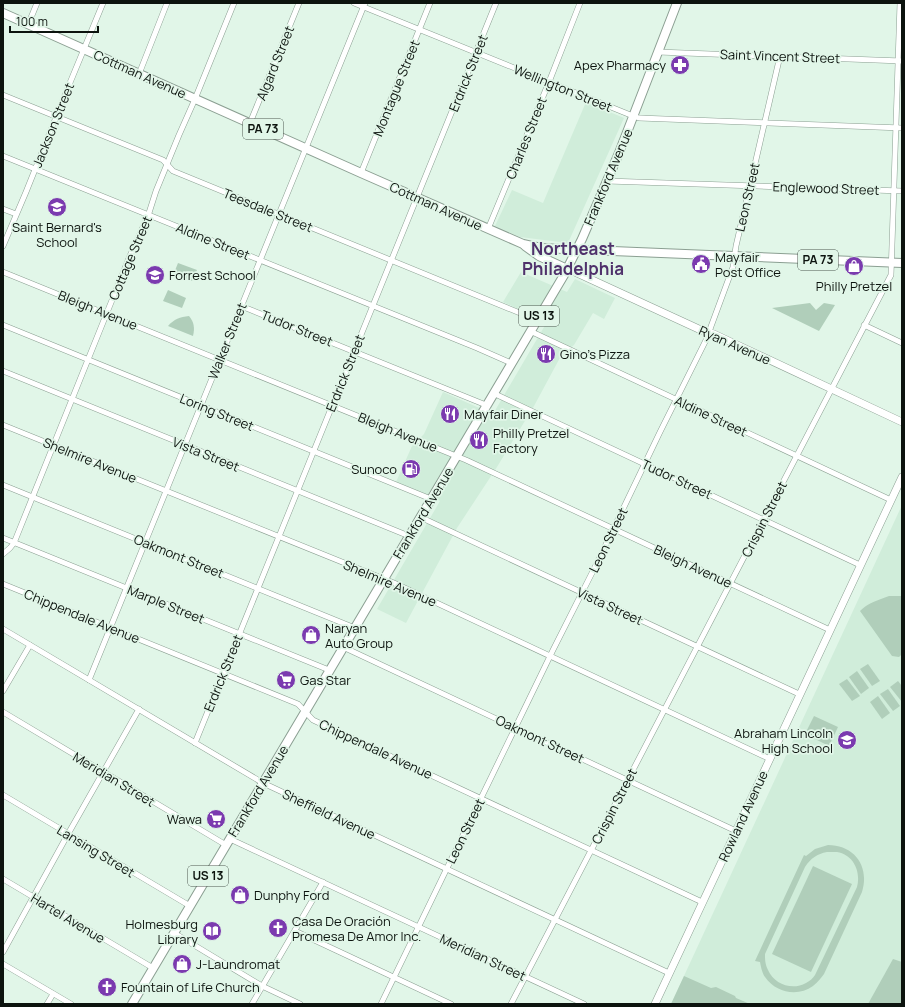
<svg xmlns="http://www.w3.org/2000/svg" width="905" height="1007" viewBox="0 0 905 1007" font-family="Manrope,sans-serif">
  <style>
    .built { fill: #d0edda }
    .green { fill: #b0ceba; fill-rule: evenodd }
    .lines { fill: none; stroke-linecap: round; stroke-linejoin: round }
    .street-casing { stroke: #8b9f92; stroke-width: 6 }
    .secondary-casing { stroke: #8b9f92; stroke-width: 8 }
    .primary-casing { stroke: #8b9f92; stroke-width: 10 }
    .street { stroke: #fff; stroke-width: 5 }
    .secondary { stroke: #fff; stroke-width: 7 }
    .primary { stroke: #fff; stroke-width: 8 }
    .labels { text-anchor: middle; stroke-width: 3.5; stroke-linejoin: round; paint-order: stroke }
    .shield { fill: #e1f6e8; stroke: #4c574f; stroke-width: 1 }
    .shield-label { font-size: 12px; font-weight: bold; fill: #0c130e }
    .street-label { font-size: 13px; fill: #0c130e; stroke: #e1f6e8 }
    .poi-label { font-size: 13px; fill: #0c130e; stroke: #e1f6e8; text-anchor: start }
    .district-label { font-size: 17px; font-weight: bold; fill: #4f316b; stroke: #e1f6e8 }
  </style>
  <rect width="100%" height="100%" fill="#e1f6e8"/>
  <g class="built">
    <polygon points="586,102 624,118 568,243 520,237 495,226 512,190 543,203"/>
    <polygon points="521,272 567,292 575,279 615,298 604,319 593,313 574,345 562,354 534,406 497,467 457,528 406,623 377,609 440,501 396,482 412,446 424,434 443,392 493,414 547,322 503,302"/>
    <polygon points="902,505 902,1004 671,1004"/>
  </g>
  <g class="green">
    <polygon points="178,263 197,270 192,281 174,273"/>
    <polygon points="168,290 186,298 182,308 163,301"/>
    <polygon points="810,303 816,310 824,303 835,305 819,331 772,308"/>
    <path d="M189,316C194,322 195,328 193,336L168,326C174,319 180,317 189,316Z"/>
    <path d="M889,596H902V654L899,657L892,656L860,611C868,603 878,600 889,596Z"/>
    <polygon points="868,664 880,681 872,686 860,669"/>
    <polygon points="857,671 869,688 861,694 849,677"/>
    <polygon points="847,679 860,696 852,701 839,684"/>
    <polygon points="898,681 902,686 902,702 890,687"/>
    <polygon points="888,689 900,706 893,711 880,694"/>
    <polygon points="878,696 890,713 882,719 870,702"/>
    <polygon points="814,716 838,727 829,746 805,734"/>
    <path d="M828,845C854,845 870,866 862,892L824,974C821,978 818,982 813,986C798,997 776,993 765,977C762,973 761,967 760,962L755,961L804,855L806,856L815,849ZM827,852C830,852 834,852 837,852C854,855 861,872 857,887L815,975C813,978 810,981 806,983C792,991 774,984 768,970C765,964 765,959 765,954L805,867C811,858 817,854 827,852Z"/>
    <polygon points="813,866 852,884 811,972 772,954"/>
    <polygon points="893,959 902,962 902,1004 868,1004"/>
    <polygon points="684,976 711,988 716,987 735,996 736,998 750,1004 671,1004"/>
  </g>
  <g class="lines">
    <g class="street-casing">
      <g id="street">
        <polyline points="354,3 633,116 639,118 902,128"/>
        <polyline points="28,25 37,3"/>
        <polyline points="658,52 902,61"/>
        <polyline points="139,74 167,3"/>
        <polyline points="3,95 163,160 173,171 537,320"/>
        <polyline points="250,123 299,3"/>
        <polyline points="3,156 477,348 511,363"/>
        <polyline points="361,173 430,3"/>
        <polyline points="607,181 902,191"/>
        <polyline points="3,209 16,214"/>
        <polyline points="488,229 549,82 580,3"/>
        <polyline points="3,246 26,192 67,90 103,3"/>
        <polyline points="3,272 466,460 830,630"/>
        <polyline points="241,306 486,405"/>
        <polyline points="3,325 431,499"/>
        <polyline points="864,325 902,343"/>
        <polyline points="530,331 891,500"/>
        <polyline points="3,371 409,536"/>
        <polyline points="493,393 860,565"/>
        <polyline points="3,425 394,583 770,759"/>
        <polyline points="3,485 355,628"/>
        <polyline points="420,517 799,694"/>
        <polyline points="3,538 329,670"/>
        <polyline points="3,554 10,548 14,543 129,258 148,216 156,191 179,135 195,99 234,3"/>
        <polyline points="3,584 298,704 313,720 702,902"/>
        <polyline points="3,629 263,783 669,973"/>
        <polyline points="343,647 736,831"/>
        <polyline points="89,680 365,3"/>
        <polyline points="3,691 30,645"/>
        <polyline points="3,712 226,845"/>
        <polyline points="195,743 496,3"/>
        <polyline points="3,795 190,906"/>
        <polyline points="230,839 584,1004"/>
        <polyline points="3,879 153,968"/>
        <polyline points="295,931 451,1004"/>
        <polyline points="174,933 262,986 300,1004"/>
        <polyline points="3,952 68,834 139,709"/>
        <polyline points="3,964 71,1004"/>
        <polyline points="47,1004 53,994"/>
        <polyline points="252,1004 323,882"/>
        <polyline points="381,1004 553,650 598,561 660,432 706,340 733,267 736,246 780,56"/>
        <polyline points="511,1004 891,275 900,3"/>
      </g>
    </g>
    <g class="secondary-casing">
      <g id="secondary">
        <polyline points="567,269 577,273 703,331 714,334 902,422"/>
        <polyline points="655,1004 902,477"/>
      </g>
    </g>
    <g class="primary-casing">
      <g id="primary">
        <polyline points="3,13 361,173 523,244 541,248 564,249 902,263"/>
        <polyline points="525,246 539,256 567,269"/>
        <polyline points="132,1004 564,275 582,239 619,153 677,3"/>
      </g>
    </g>
    <use href="#street" class="street"/>
    <use href="#secondary" class="secondary"/>
    <use href="#primary" class="primary"/>
  </g>
  <defs>
    <g id="pharmacy-disc" transform="scale(1)"><circle r="9.5" fill="#7b3aaf" stroke="#e1f6e8"/><path d="M-2-6h4v4h4v4h-4v4h-4v-4h-4v-4h4Z" fill="#fff"/></g>
    <g id="school-disc" transform="scale(1)"><circle r="9.5" fill="#7b3aaf" stroke="#e1f6e8"/><path d="M0-5L7-2L0 1L-7-2ZM-4 1L0 2.5L4 1V4Q0 6-4 4Z" fill="#fff"/></g>
    <g id="civic-disc" transform="scale(1)"><circle r="9.5" fill="#7b3aaf" stroke="#e1f6e8"/><path d="M-.6-6.5H3V-4.5H.6V-3L4-1V1h2V6H-6V1h2V-1L-.6-3ZM-1.2 2.5V6h2.4V2.5Z" fill="#fff"/></g>
    <g id="shop-disc" transform="scale(1)"><circle r="9.5" fill="#7b3aaf" stroke="#e1f6e8"/><path d="M-5-2.5h2.3a2.7 3.5 0 0 1 5.4 0H5L5.5 6h-11ZM-1.5-2.5h3a1.5 2.3 0 0 0-3 0Z" fill="#fff"/></g>
    <g id="restaurant-disc" transform="scale(1)"><circle r="9.5" fill="#7b3aaf" stroke="#e1f6e8"/><path d="M-5-6h1v4h1v-4h1v4h1v-4h1v5L-1.5 .5V6h-2V.5L-5-1ZM5-6V6H3V1.5H1.5Q1.5-4 5-6Z" fill="#fff"/></g>
    <g id="fuel-disc" transform="scale(1)"><circle r="9.5" fill="#7b3aaf" stroke="#e1f6e8"/><path d="M-5.5-6h7V0h2V4h1.3V-2.5L3-4.5l.8-.8L6-3V5H2.5V1h-1V6h-7ZM-4.2-4.7v3.2H.2V-4.7Z" fill="#fff"/></g>
    <g id="supermarket-disc" transform="scale(1)"><circle r="9.5" fill="#7b3aaf" stroke="#e1f6e8"/><path d="M-6-5.5h2.5l.6 2H6L4.5 2H-2.5L-4.4-4H-6ZM-1.5 3.2a1.3 1.3 0 1 0 .1 0ZM3 3.2a1.3 1.3 0 1 0 .1 0Z" fill="#fff"/></g>
    <g id="church-disc" transform="scale(1)"><circle r="9.5" fill="#7b3aaf" stroke="#e1f6e8"/><path d="M-1.2-6h2.4v3.5h3.3v2.4h-3.3V6h-2.4V-.1h-3.3v-2.4h3.3Z" fill="#fff"/></g>
    <g id="library-disc" transform="scale(1)"><circle r="9.5" fill="#7b3aaf" stroke="#e1f6e8"/><path d="M-6-4Q-3-5.5-.7-3.5V5Q-3 3-6 4ZM6-4Q3-5.5 .7-3.5V5Q3 3 6 4Z" fill="#fff"/></g>
  </defs>
  <g fill-rule="evenodd">
    <use href="#pharmacy-disc" x="680" y="65"/>
    <use href="#school-disc" x="57" y="207"/>
    <use href="#civic-disc" x="701" y="264"/>
    <use href="#shop-disc" x="854" y="266"/>
    <use href="#school-disc" x="155" y="275"/>
    <use href="#restaurant-disc" x="546" y="354"/>
    <use href="#restaurant-disc" x="450" y="414"/>
    <use href="#restaurant-disc" x="479" y="440"/>
    <use href="#fuel-disc" x="411" y="469"/>
    <use href="#shop-disc" x="311" y="635"/>
    <use href="#supermarket-disc" x="286" y="680"/>
    <use href="#school-disc" x="847" y="740"/>
    <use href="#supermarket-disc" x="216" y="819"/>
    <use href="#shop-disc" x="240" y="895"/>
    <use href="#church-disc" x="278" y="928"/>
    <use href="#library-disc" x="212" y="931"/>
    <use href="#shop-disc" x="182" y="964"/>
    <use href="#church-disc" x="107" y="987"/>
  </g>
  <g class="labels">
    <g class="shield">
      <rect x="243" y="119" width="40" height="20" rx="3"/>
      <rect x="798" y="250" width="40" height="20" rx="3"/>
      <rect x="519" y="306" width="40" height="20" rx="3"/>
      <rect x="188" y="866" width="40" height="20" rx="3"/>
    </g>
    <g class="shield-label">
      <text x="263" y="133">PA 73</text>
      <text x="818" y="264">PA 73</text>
      <text x="539" y="320">US 13</text>
      <text x="208" y="880">US 13</text>
    </g>
    <g class="street-label">
      <text transform="translate(780 56) rotate(2)" y="5">Saint Vincent Street</text>
      <text transform="translate(275 63) rotate(-68)" y="5">Algard Street</text>
      <text transform="translate(468 73) rotate(-68)" y="5">Erdrick Street</text>
      <text transform="translate(140 74) rotate(24)" y="5">Cottman Avenue</text>
      <text transform="translate(396 88) rotate(-68)" y="5">Montague Street</text>
      <text transform="translate(563 88) rotate(22)" y="5">Wellington Street</text>
      <text transform="translate(53 125) rotate(-68)" y="5">Jackson Street</text>
      <text transform="translate(526 138) rotate(-68)" y="5">Charles Street</text>
      <text transform="translate(608 177) rotate(-67)" y="5">Frankford Avenue</text>
      <text transform="translate(826 188) rotate(2)" y="5">Englewood Street</text>
      <text transform="translate(747 197) rotate(-77)" y="5">Leon Street</text>
      <text transform="translate(436 206) rotate(24)" y="5">Cottman Avenue</text>
      <text transform="translate(268 210) rotate(22)" y="5">Teesdale Street</text>
      <text transform="translate(213 241) rotate(22)" y="5">Aldine Street</text>
      <text transform="translate(130 258) rotate(-67)" y="5">Cottage Street</text>
      <text transform="translate(98 310) rotate(22)" y="5">Bleigh Avenue</text>
      <text transform="translate(297 328) rotate(22)" y="5">Tudor Street</text>
      <text transform="translate(227 341) rotate(-68)" y="5">Walker Street</text>
      <text transform="translate(735 345) rotate(24)" y="5">Ryan Avenue</text>
      <text transform="translate(345 373) rotate(-68)" y="5">Erdrick Street</text>
      <text transform="translate(217 412) rotate(22)" y="5">Loring Street</text>
      <text transform="translate(711 416) rotate(25)" y="5">Aldine Street</text>
      <text transform="translate(398 432) rotate(22)" y="5">Bleigh Avenue</text>
      <text transform="translate(206 454) rotate(22)" y="5">Vista Street</text>
      <text transform="translate(90 460) rotate(22)" y="5">Shelmire Avenue</text>
      <text transform="translate(677 479) rotate(25)" y="5">Tudor Street</text>
      <text transform="translate(423 513) rotate(-59)" y="5">Frankford Avenue</text>
      <text transform="translate(764 519) rotate(-63)" y="5">Crispin Street</text>
      <text transform="translate(608 540) rotate(-64)" y="5">Leon Street</text>
      <text transform="translate(179 556) rotate(22)" y="5">Oakmont Street</text>
      <text transform="translate(693 566) rotate(25)" y="5">Bleigh Avenue</text>
      <text transform="translate(390 583) rotate(23)" y="5">Shelmire Avenue</text>
      <text transform="translate(166 604) rotate(22)" y="5">Marple Street</text>
      <text transform="translate(610 606) rotate(25)" y="5">Vista Street</text>
      <text transform="translate(82 616) rotate(22)" y="5">Chippendale Avenue</text>
      <text transform="translate(223 673) rotate(-68)" y="5">Erdrick Street</text>
      <text transform="translate(540 739) rotate(25)" y="5">Oakmont Street</text>
      <text transform="translate(376 749) rotate(25)" y="5">Chippendale Avenue</text>
      <text transform="translate(114 779) rotate(31)" y="5">Meridian Street</text>
      <text transform="translate(258 791) rotate(-59)" y="5">Frankford Avenue</text>
      <text transform="translate(614 806) rotate(-63)" y="5">Crispin Street</text>
      <text transform="translate(329 814) rotate(25)" y="5">Sheffield Avenue</text>
      <text transform="translate(743 816) rotate(-65)" y="5">Rowland Avenue</text>
      <text transform="translate(465 831) rotate(-64)" y="5">Leon Street</text>
      <text transform="translate(96 851) rotate(31)" y="5">Lansing Street</text>
      <text transform="translate(68 918) rotate(31)" y="5">Hartel Avenue</text>
      <text transform="translate(483 957) rotate(25)" y="5">Meridian Street</text>
    </g>
    <g class="poi-label">
      <text x="666" y="70" text-anchor="end">Apex Pharmacy</text>
      <text x="57" y="232" text-anchor="middle">Saint Bernard's<tspan x="57" dy="15">School</tspan></text>
      <text x="715" y="262">Mayfair<tspan x="715" dy="15">Post Office</tspan></text>
      <text x="169" y="280">Forrest School</text>
      <text x="854" y="291" text-anchor="middle">Philly Pretzel</text>
      <text x="560" y="359">Gino's Pizza</text>
      <text x="464" y="419">Mayfair Diner</text>
      <text x="493" y="438">Philly Pretzel<tspan x="493" dy="15">Factory</tspan></text>
      <text x="397" y="474" text-anchor="end">Sunoco</text>
      <text x="325" y="633">Naryan<tspan x="325" dy="15">Auto Group</tspan></text>
      <text x="300" y="685">Gas Star</text>
      <text x="833" y="738" text-anchor="end">Abraham Lincoln<tspan x="833" dy="15">High School</tspan></text>
      <text x="202" y="824" text-anchor="end">Wawa</text>
      <text x="254" y="900">Dunphy Ford</text>
      <text x="292" y="926">Casa De Oración<tspan x="292" dy="15">Promesa De Amor Inc.</tspan></text>
      <text x="198" y="929" text-anchor="end">Holmesburg<tspan x="198" dy="15">Library</tspan></text>
      <text x="196" y="969">J-Laundromat</text>
      <text x="121" y="992">Fountain of Life Church</text>
    </g>
    <g class="district-label">
      <text x="573" y="255">Northeast<tspan x="573" dy="20">Philadelphia</tspan></text>
    </g>
  </g>
  <rect width="905" height="1007" fill="none" stroke="#0c130e" stroke-width="8"/>
  <path d="M10 26v6h88v-6" fill="none" stroke="#0c130e" stroke-width="2"/>
  <text x="16" y="26" font-size="12" fill="#0c130e" stroke="#e1f6e8" stroke-width="3" paint-order="stroke">100 m</text>
</svg>
